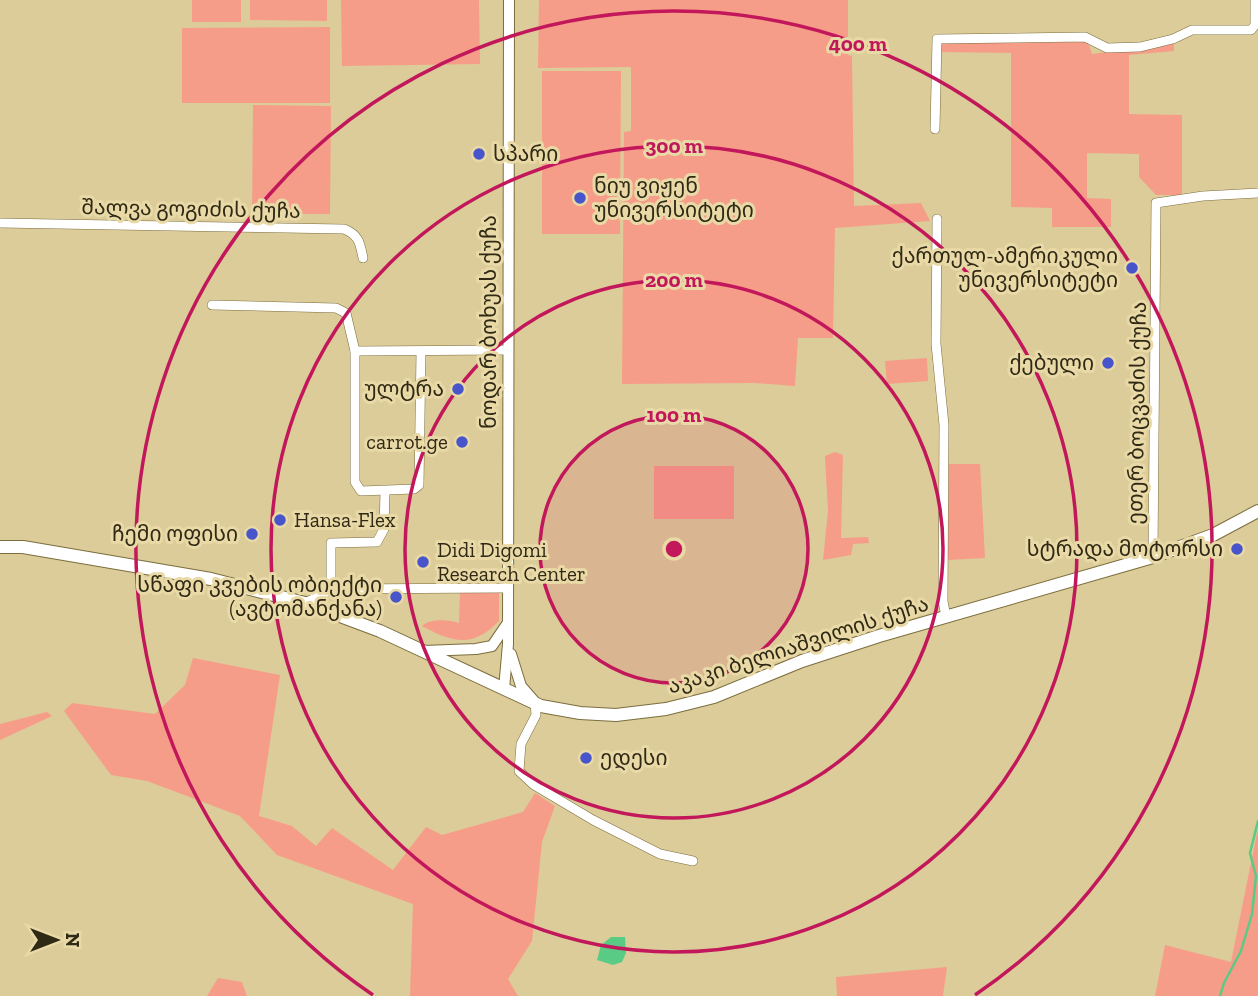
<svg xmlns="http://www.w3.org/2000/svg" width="1258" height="996" viewBox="0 0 1258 996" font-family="'Zilla Slab','Noto Sans Georgian',serif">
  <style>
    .green { fill: #f69d89 }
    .water { fill: #59cb84 }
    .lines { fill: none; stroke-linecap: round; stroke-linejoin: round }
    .stream { stroke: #59cb84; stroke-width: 2.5 }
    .minor-casing { stroke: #7b6d3d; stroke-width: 10 }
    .tertiary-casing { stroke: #7b6d3d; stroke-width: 12 }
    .secondary-casing { stroke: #7b6d3d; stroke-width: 14 }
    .minor { stroke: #fff; stroke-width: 9 }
    .tertiary { stroke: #fff; stroke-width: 10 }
    .secondary { stroke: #fff; stroke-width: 12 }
    .ring { fill: none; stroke: #c2185b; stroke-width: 3.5 }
    .poi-dot { fill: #4855ca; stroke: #e9d9a6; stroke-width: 2.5 }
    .labels { text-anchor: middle; stroke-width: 6; stroke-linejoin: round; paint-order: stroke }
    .poi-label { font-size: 21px; fill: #2f2915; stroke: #e9d9a6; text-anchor: end }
    .street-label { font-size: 21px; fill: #2f2915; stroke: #e9d9a6 }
    .centre { fill: #c2185b; stroke: #e9d9a6; stroke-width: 3.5 }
    .ring-label { font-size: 21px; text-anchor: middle; font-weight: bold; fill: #c2185b; stroke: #e9d9a6; stroke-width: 6; stroke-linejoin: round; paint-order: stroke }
  </style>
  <rect width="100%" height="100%" fill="#dccc99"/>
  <g class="green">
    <rect x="192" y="0" width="49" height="22"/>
    <polygon points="250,0 327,0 327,21 250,20"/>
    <polygon points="341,0 479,0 480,64 342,66"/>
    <polygon points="539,0 848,0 848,55 852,56 854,206 921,203 930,221 835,228 833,338 798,338 795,386 755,383 622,384 624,132 631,131 631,67 538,68"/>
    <polygon points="330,27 330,103 182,103 182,28"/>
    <polygon points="1088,42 1092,54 1174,43 1174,51 1129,55 1129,114 1182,115 1182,195 1156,195 1139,177 1139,154 1087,153 1087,198 1111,199 1111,227 1052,227 1052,208 1011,207 1011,53 941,52 941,43"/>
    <polygon points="542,71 621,71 620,234 542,234"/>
    <polygon points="253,105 331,106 330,214 252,214"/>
    <polygon points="927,358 928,381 887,384 885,361"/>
    <polygon points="835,452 843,455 841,538 868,537 869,543 853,544 851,555 823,560 828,511 825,456"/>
    <polygon points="949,464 980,464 985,558 948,560"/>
    <rect x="654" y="466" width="80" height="53"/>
    <path d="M499,591V621C473,648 453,643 422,626C431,618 448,620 459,623L460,592Z"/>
    <polygon points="193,658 280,675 259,816 292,826 316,846 332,828 393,870 426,827 442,835 523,812 535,793 555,806 542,842 532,941 508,979 518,996 410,996 413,904 277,855 240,816 147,781 111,775 64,711 72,703 155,714 185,685"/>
    <polygon points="47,712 52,716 0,740 0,724"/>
    <polygon points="1258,828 1258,996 1155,996 1165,945 1231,962"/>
    <polygon points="947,967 943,996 837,996 836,977"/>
    <polygon points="218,978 242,982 247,996 207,996"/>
  </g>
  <polygon class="water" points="611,937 625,937 626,953 622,962 613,965 597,960 601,945"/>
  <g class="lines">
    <polyline class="stream" points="1220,996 1224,983 1241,951 1252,914 1256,876 1250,853 1258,821"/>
    <g class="minor-casing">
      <g id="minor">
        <polyline points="935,129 937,39 1085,37 1107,48 1140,47 1173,39 1192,30 1251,30 1255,25 1255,0"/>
        <polyline points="937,219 936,344 944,425 943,601 946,617"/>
        <path d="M0,223L344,229C359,235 360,243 363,258"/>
        <polyline points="212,305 336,308 346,313 355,351 355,482 361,491 414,489 419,485 421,352"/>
        <polyline points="355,351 508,350"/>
        <polyline points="1153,557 1156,203 1203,196 1258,193"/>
        <polyline points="331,589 331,543 377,542 384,529 385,491"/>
        <polyline points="305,603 333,589 507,588"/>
        <polyline points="535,703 536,715 521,744 519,771 534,785 593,820 660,854 693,861"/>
      </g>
    </g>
    <g class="tertiary-casing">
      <g id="tertiary">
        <polyline points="423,651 476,649 492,646 507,624"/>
        <polyline points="511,654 521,686 534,701"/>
        <polyline points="504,689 508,644 509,0"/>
      </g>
    </g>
    <g class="secondary-casing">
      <polyline id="secondary" points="0,547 23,547 211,579 305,603 380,631 541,706 580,713 616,715 666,709 714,697 802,661 879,636 1153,557 1213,535 1258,511"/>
    </g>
    <use href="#minor" class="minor"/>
    <use href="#tertiary" class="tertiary"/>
    <use href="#secondary" class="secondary"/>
  </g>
  <circle cx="674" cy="549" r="134" fill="#c2185b" fill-opacity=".12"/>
  <g class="ring">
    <circle cx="674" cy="549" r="134"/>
    <circle cx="674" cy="549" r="269"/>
    <circle cx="674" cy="549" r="403"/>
    <path d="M373 995A538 538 0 1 1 975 995"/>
  </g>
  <g class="poi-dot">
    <circle cx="479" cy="154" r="7"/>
    <circle cx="580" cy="198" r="7"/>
    <circle cx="1132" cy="268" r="7"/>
    <circle cx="1108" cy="363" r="7"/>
    <circle cx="458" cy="389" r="7"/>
    <circle cx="462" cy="442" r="7"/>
    <circle cx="280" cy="520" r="7"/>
    <circle cx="252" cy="534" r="7"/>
    <circle cx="1237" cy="549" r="7"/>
    <circle cx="423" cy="562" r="7"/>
    <circle cx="396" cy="597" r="7"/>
    <circle cx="586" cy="758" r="7"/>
  </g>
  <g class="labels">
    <g class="poi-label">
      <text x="493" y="161" text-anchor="start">სპარი</text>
      <text x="594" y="193" text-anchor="start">ნიუ ვიჟენ<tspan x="594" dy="24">უნივერსიტეტი</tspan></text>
      <text x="1118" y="263">ქართულ-ამერიკული<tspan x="1118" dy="24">უნივერსიტეტი</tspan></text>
      <text x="1094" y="370">ქებული</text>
      <text x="444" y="396">ულტრა</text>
      <text x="448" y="449">carrot.ge</text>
      <text x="294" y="527" text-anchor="start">Hansa-Flex</text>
      <text x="238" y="541">ჩემი ოფისი</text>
      <text x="1223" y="556">სტრადა მოტორსი</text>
      <text x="437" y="557" text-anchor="start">Didi Digomi<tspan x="437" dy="24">Research Center</tspan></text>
      <text x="382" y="592">სწაფი კვების ობიექტი<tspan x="382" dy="24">(ავტომანქანა)</tspan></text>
      <text x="600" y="765" text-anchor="start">ედესი</text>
    </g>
    <g class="street-label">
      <text transform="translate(191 209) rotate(1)" y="7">შალვა გოგიძის ქუჩა</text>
      <text transform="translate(489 322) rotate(-90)" y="7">ნოდარ ბოხუას ქუჩა</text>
      <text transform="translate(1137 413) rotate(-89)" y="7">ეთერ ბოცვაძის ქუჩა</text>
      <text transform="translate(798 645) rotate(-18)" y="7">აკაკი ბელიაშვილის ქუჩა</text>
    </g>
  </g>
  <circle cx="674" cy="549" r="10" class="centre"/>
  <g class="ring-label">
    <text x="858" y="51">400 m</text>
    <text x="674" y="153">300 m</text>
    <text x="674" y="287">200 m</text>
    <text x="674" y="422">100 m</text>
  </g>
  <g transform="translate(56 940) rotate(90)" stroke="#e9d9a6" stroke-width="5" paint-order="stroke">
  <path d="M0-5L12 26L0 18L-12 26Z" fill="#2f2915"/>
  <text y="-10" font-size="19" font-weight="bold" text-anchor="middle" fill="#2f2915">N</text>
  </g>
</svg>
